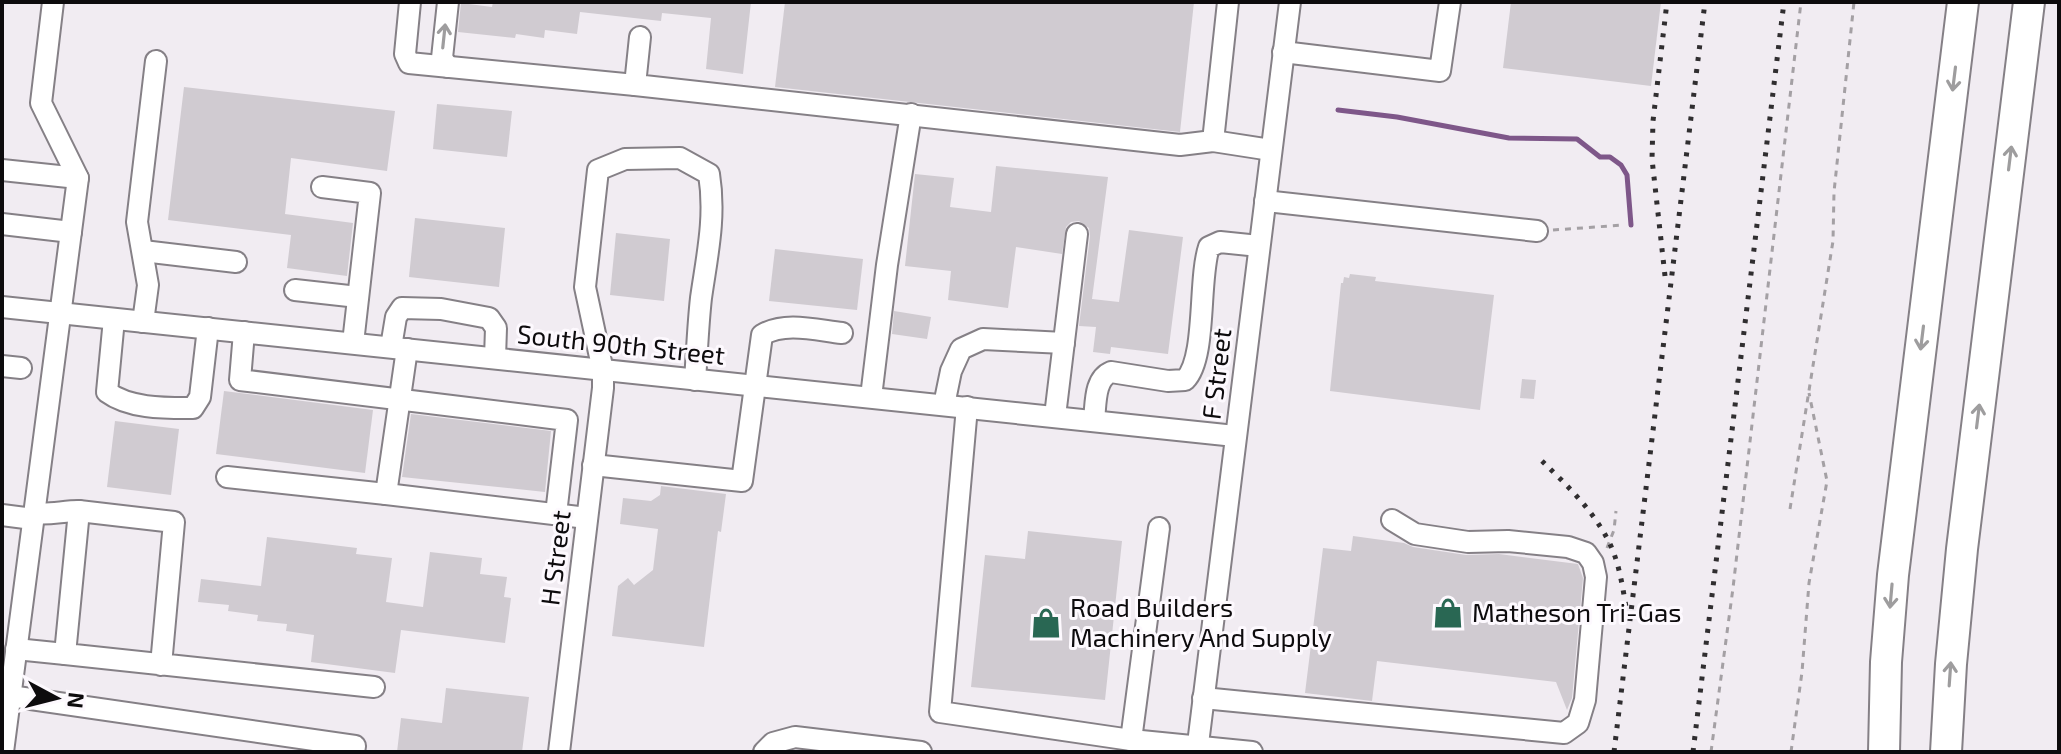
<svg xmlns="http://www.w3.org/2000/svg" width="2061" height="754" viewBox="0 0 2061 754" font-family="'Exo 2',sans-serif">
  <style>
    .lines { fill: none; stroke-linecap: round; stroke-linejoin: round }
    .stream { stroke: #7e5789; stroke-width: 5 }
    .building { fill: #d0cbd1 }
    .minor-casing { stroke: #858086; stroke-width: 24 }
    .highway-casing { stroke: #858086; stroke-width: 34 }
    .path { stroke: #a4a0a4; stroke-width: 3; stroke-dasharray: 6 6; stroke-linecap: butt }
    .minor { stroke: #fff; stroke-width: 20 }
    .highway { stroke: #fff; stroke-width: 30 }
    .rail { stroke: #302e30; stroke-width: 5; stroke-dasharray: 4 8; stroke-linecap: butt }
    .oneway { stroke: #9e9d9e }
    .labels { text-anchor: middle; stroke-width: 6; stroke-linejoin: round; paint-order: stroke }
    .street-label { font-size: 26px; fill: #0d0b0d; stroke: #fdf9fe }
    .poi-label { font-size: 26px; fill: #0d0b0d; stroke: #fdf9fe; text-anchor: start }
  </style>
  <rect width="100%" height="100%" fill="#f1ecf2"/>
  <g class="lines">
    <polyline class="stream" points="1338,110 1397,117 1509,138 1577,139 1600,157 1610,157 1621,165 1627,175 1631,225"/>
  </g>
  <g class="building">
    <polygon points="493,2 751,2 743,74 706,69 711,18 662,13 661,21 580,12 577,34 545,30 544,38 516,34 515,38 458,32 461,3 492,7"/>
    <polygon points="785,2 1194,2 1180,132 775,87"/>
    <polygon points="1511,2 1661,2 1651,86 1503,68"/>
    <polygon points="184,87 395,111 387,171 291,158 285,214 353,223 347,276 287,268 291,235 168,220"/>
    <polygon points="437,104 512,111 507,157 433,149"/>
    <polygon points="996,166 1108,177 1092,299 1119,302 1129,230 1183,237 1168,354 1111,347 1110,354 1093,352 1096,327 1079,326 1090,236 1089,228 1079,221 1071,222 1066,227 1062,254 1016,247 1008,308 948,300 951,271 905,266 915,174 954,178 950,207 991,212"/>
    <polygon points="415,218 505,228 499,287 409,277"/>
    <polygon points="616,233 670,239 664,301 610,295"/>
    <polygon points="775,249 863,259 857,310 769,301"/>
    <polygon points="1350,274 1376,277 1375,281 1494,295 1480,410 1330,391 1341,283 1343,283 1344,277 1349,278"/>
    <polygon points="894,311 931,317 927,339 892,334"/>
    <polygon points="1522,379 1536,380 1534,399 1520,398"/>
    <polygon points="224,391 373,410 365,473 216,454"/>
    <polygon points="411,414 551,431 545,492 402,477"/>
    <polygon points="115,421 179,429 171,495 107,487"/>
    <polygon points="661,486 726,494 721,532 718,531 704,647 612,636 618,586 628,578 634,585 653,570 658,529 620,524 623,498 651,501 660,495"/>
    <polygon points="1028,531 1122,541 1105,700 971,687 985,555 1025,559"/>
    <polygon points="1353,536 1404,543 1413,547 1466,555 1499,554 1578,564 1583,578 1572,698 1567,710 1556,682 1377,661 1372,701 1305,693 1323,548 1351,551"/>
    <polygon points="267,537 357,548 356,554 392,558 386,602 423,607 430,552 482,558 480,574 507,577 504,597 511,598 505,643 401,630 395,673 311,662 314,635 286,631 287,624 257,621 258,615 228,611 229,605 198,602 201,579 261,586"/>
    <polygon points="446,688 529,697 522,752 397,752 401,718 442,723"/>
  </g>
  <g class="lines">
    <g class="minor-casing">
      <g id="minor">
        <polyline points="410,2 405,54 409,63 635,85"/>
        <polyline points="448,2 442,58 448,67"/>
        <polyline points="1228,2 1213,141 1271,150"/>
        <polyline points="640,37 635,85 1180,145 1213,141"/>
        <polyline points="1283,52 1440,71 1450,2"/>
        <polyline points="2,170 78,178"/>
        <polyline points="322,187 370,193 353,343"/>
        <polyline points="1265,201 1537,231"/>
        <polyline points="2,224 71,232"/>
        <polyline points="143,251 236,262"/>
        <polyline points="295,290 358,297"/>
        <polyline points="2,307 1235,436"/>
        <path d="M114,319L107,392C130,409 166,408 193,408L200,397L208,328"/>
        <polyline points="143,322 148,285 137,222 156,61"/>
        <polyline points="244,332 240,380 567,420 556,514"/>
        <polyline points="391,347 396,317 402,308 441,309 489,318 496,328 495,358"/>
        <polyline points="407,349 386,494 587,518"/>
        <polyline points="2,366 21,368"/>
        <polyline points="871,397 887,265 911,114"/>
        <polyline points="944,405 951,371 961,349 983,339 1064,343"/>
        <polyline points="967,407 940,712 1131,740 1252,752"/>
        <polyline points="1055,416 1077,234"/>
        <path d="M1094,420C1096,404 1094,379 1111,372L1168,381L1185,380C1207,358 1198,280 1209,247L1220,242L1259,246"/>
        <path d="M593,465L742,481L762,335C785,321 816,330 842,333"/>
        <polyline points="227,477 386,494"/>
        <path d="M34,513C49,515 63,511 79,511"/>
        <polyline points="2,515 33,519"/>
        <polyline points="16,649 65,654"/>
        <polyline points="161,665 174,522 79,511 65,654 374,687"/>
        <polyline points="10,696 355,746 354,752"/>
        <polyline points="1203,698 1564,733 1578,723 1585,700 1596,577 1593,563 1586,553 1568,547 1508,541 1468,542 1415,534 1392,520"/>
        <polyline points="1131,740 1159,528"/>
        <polyline points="3,752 78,178 41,103 53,2"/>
        <path d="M559,752L603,388V371L585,287L598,170L625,159L680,158L709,174C716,217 707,256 701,298C698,325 697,353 695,380"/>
        <polyline points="764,752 773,743 795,737 921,752"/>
        <polyline points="1197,752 1290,2"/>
      </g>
    </g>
    <g class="highway-casing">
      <g id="highway">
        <polyline points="1884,752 1886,662 1893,575 1963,2"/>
        <polyline points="1946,752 1951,664 1962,549 2029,2"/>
      </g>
    </g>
    <g class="path">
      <polyline points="1553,230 1624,225"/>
      <polyline points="1790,509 1833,241 1834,192 1854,2"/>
      <polyline points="1607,548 1614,530 1616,511"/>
      <polyline points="1711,752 1733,588 1801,2"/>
      <polyline points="1791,752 1802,672 1809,583 1827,481 1809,393"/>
    </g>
    <use href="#minor" class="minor"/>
    <use href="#highway" class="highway"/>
    <g class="rail">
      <polyline points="1665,276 1652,159 1653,121 1667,2"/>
      <path d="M1542,461C1568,486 1599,516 1613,551C1620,569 1623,589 1626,607"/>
      <polyline points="1614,752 1705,2"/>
      <polyline points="1693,752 1784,2"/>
    </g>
  </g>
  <defs><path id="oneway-shaft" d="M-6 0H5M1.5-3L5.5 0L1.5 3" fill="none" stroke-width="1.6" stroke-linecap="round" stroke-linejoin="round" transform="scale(2)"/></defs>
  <g class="oneway">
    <use href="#oneway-shaft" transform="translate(444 36) rotate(-84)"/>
    <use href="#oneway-shaft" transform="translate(1954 79) rotate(97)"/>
    <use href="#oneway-shaft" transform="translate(2010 158) rotate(-83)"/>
    <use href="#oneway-shaft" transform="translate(1922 338) rotate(97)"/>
    <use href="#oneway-shaft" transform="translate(1978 416) rotate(-83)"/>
    <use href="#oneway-shaft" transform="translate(1891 596) rotate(95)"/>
    <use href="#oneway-shaft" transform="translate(1950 674) rotate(-86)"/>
  </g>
  <defs>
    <g id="shop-bare" transform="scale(2.4)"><path d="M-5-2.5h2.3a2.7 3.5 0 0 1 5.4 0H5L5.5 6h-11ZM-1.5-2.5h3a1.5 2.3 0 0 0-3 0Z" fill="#296753" stroke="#fdf9fe" stroke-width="2.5" paint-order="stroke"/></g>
  </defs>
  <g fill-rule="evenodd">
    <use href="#shop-bare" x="1448" y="613"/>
    <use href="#shop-bare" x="1046" y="623"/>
  </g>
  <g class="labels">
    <g class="street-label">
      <text transform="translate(621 345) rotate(6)" y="9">South 90th Street</text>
      <text transform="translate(1217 374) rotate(-83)" y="9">F Street</text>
      <text transform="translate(556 558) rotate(-83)" y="9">H Street</text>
    </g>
    <g class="poi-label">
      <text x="1070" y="617">Road Builders<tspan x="1070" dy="30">Machinery And Supply</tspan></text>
      <text x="1472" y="622">Matheson Tri-Gas</text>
    </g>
  </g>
  <rect width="2061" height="754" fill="none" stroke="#0d0b0d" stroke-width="8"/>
  <g transform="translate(56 698) rotate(97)" stroke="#fdf9fe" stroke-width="6" paint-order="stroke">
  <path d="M0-6L14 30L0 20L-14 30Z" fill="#0d0b0d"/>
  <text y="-12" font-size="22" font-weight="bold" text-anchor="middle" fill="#0d0b0d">N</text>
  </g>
</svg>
